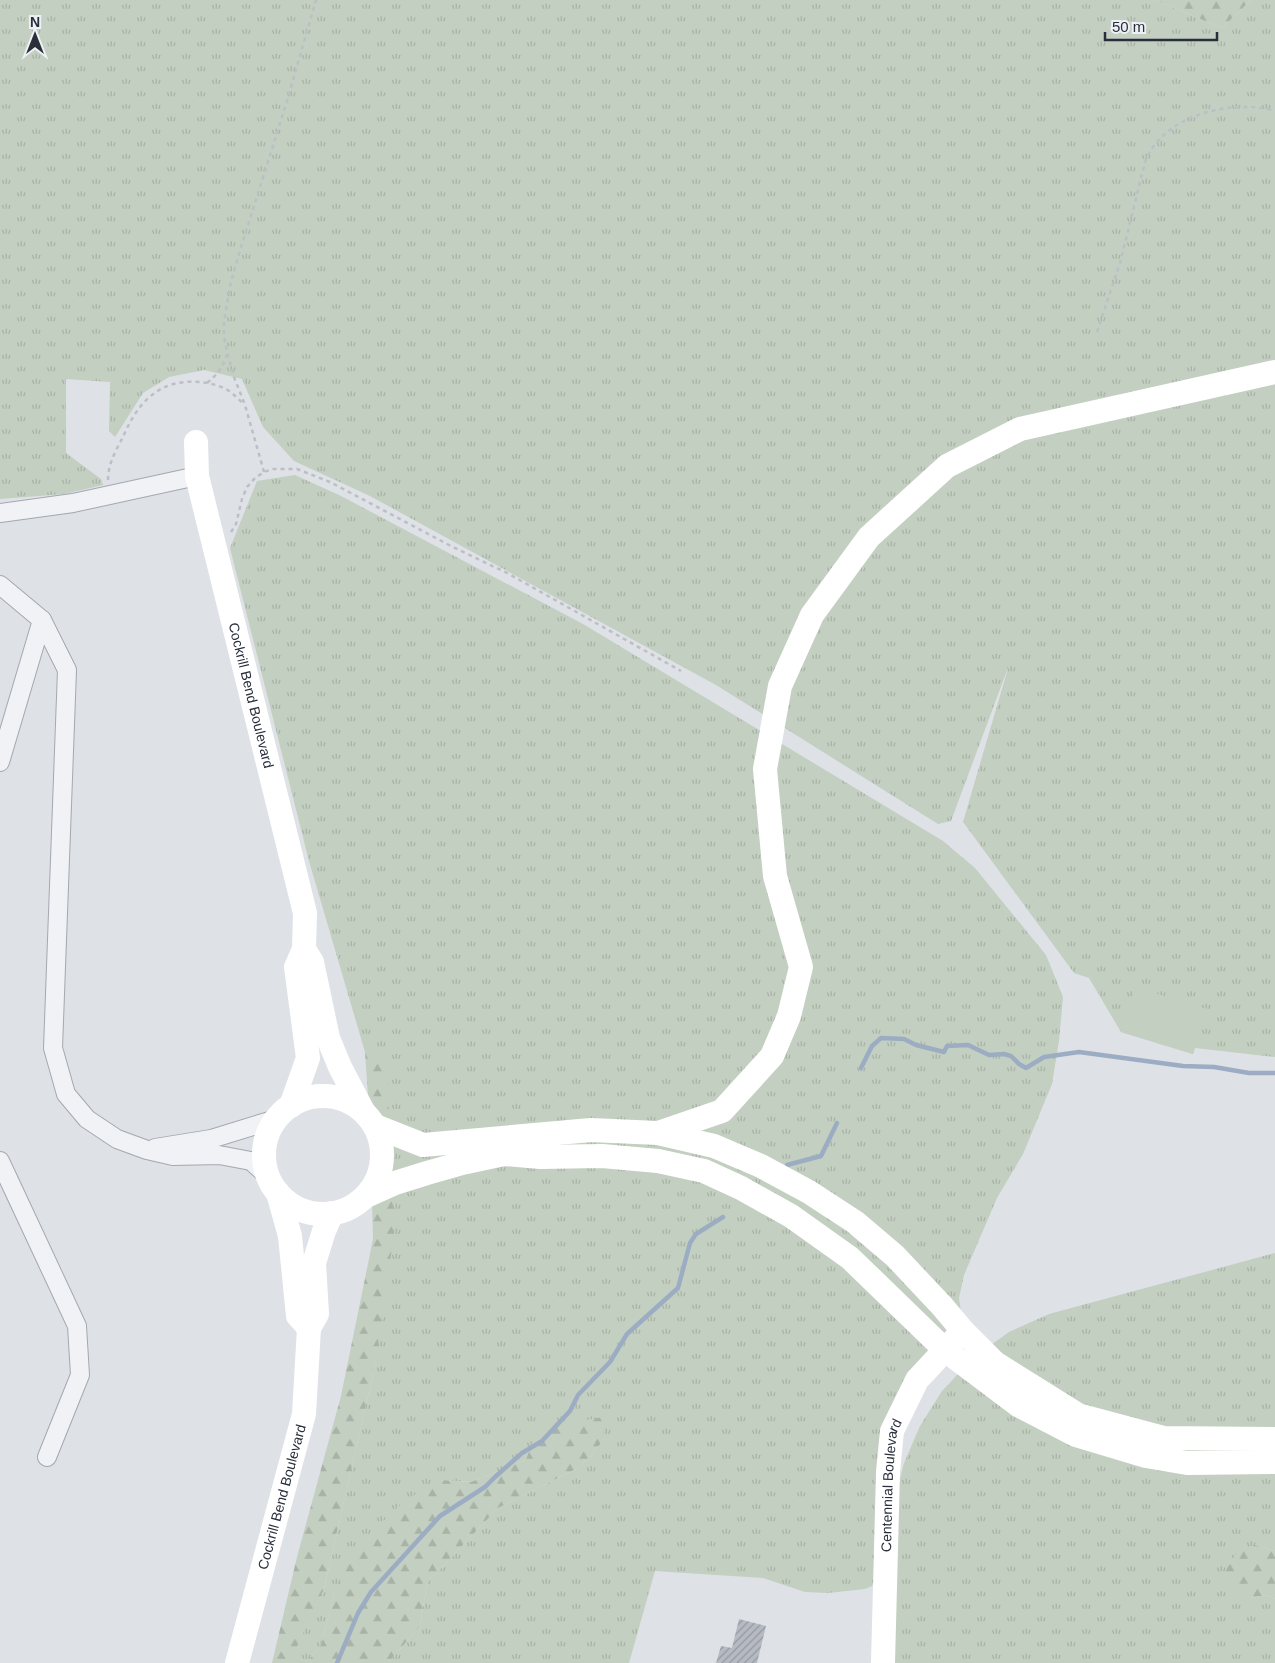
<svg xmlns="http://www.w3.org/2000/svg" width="1275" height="1663" viewBox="0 0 1275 1663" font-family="Helvetica,sans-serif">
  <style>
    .grass { fill: url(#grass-tufts) }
    .forest { fill: url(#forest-firs) }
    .pitch { fill: #c3cfc0 }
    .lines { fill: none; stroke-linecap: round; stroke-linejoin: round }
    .stream { stroke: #9cadc3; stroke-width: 4.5 }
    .building { fill: url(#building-hatch) }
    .street-casing { stroke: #a4a8af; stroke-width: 20 }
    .path { stroke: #bcbfc5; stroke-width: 2.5; stroke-dasharray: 4 4; stroke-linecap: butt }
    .street { stroke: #f0f2f5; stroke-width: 18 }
    .secondary { stroke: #fff; stroke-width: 24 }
    .labels { text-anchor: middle; stroke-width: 4; stroke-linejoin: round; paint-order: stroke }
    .street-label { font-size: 14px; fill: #292e3b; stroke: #edf0f4 }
  </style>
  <defs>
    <pattern id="grass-tufts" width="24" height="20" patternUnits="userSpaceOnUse" patternTransform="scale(1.25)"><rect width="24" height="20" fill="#c3cfc0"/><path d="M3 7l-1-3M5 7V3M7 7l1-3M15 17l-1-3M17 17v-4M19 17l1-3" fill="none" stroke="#a8b2a6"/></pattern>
    <pattern id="forest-firs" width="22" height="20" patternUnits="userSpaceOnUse" patternTransform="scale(1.25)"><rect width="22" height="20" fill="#c3cfc0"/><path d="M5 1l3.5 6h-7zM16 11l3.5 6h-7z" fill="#a8b2a6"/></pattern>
    <pattern id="building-hatch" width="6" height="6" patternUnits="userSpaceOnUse" patternTransform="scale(1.25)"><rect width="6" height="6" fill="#b6bac2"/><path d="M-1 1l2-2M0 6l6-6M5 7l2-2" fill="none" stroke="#94989f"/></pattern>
  </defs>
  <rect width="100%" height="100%" fill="#dee1e6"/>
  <g class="grass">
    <polygon points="0,0 1155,0 1222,28 1251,0 1275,0 1275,1057 1195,1048 1193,1054 1121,1032 1089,978 1074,973 963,822 1009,665 951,821 938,824 716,685 370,496 294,461 263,427 242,379 204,370 169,377 143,393 115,437 109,431 110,382 66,379 66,453 101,479 103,485 64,494 0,499"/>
    <polygon points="295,475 341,496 583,624 943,841 975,868 1046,955 1063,997 1059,1041 1052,1084 1023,1154 997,1198 964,1275 959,1298 962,1318 960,1346 912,1406 896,1438 876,1578 872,1586 865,1589 828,1593 805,1592 763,1578 655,1571 629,1663 388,1663 420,1626 427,1583 498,1508 576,1469 592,1455 604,1439 526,1460 471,1482 441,1480 335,1592 321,1645 308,1661 291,1657 324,1589 375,1365 386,1050 365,1052 309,861 230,548 257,481"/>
    <polygon points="1275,1253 1275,1551 1255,1545 1250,1598 1268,1595 1275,1599 1275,1663 890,1663 896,1495 904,1463 920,1426 942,1391 973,1358 1009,1332 1049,1314"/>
  </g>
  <g class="forest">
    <polygon points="1155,0 1251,0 1222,28"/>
    <polygon points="386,1049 394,1234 375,1365 324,1589 292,1657 308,1661 321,1645 335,1592 358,1544 407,1499 441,1480 471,1482 526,1460 537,1429 603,1417 604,1439 592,1455 576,1469 498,1508 427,1583 420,1626 388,1663 272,1663 297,1557 341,1396 373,1239 370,1125 365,1052"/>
    <polygon points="1255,1545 1275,1551 1275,1599 1268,1595 1250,1598 1233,1590 1225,1568 1238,1552"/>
  </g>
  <polygon class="pitch" points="1135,987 1207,1009 1193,1054 1121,1032"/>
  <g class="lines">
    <g class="stream">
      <polyline points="861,1068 872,1046 881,1038 904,1039 916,1045 944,1052 947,1046 968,1045 989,1055 1004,1054 1011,1056 1019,1064 1026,1068 1044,1057 1079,1052 1183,1066 1214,1067 1249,1073 1275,1073"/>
      <polyline points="787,1165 821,1156 837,1123"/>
      <polyline points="337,1663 358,1613 371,1592 440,1516 485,1487 495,1477 522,1453 542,1441 570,1411 578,1395 610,1362 627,1334 678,1288 690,1243 696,1234 723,1217"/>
    </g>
  </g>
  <polygon class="building" points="739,1619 766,1626 757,1663 716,1663 721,1646 732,1648"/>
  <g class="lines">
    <g class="street-casing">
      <g id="street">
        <polyline points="0,513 73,503 197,476"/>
        <polyline points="0,585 42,620 67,670 53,1048 66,1094 87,1119 117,1139 147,1150 173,1156 219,1155 251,1161 268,1176"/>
        <polyline points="0,762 42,620"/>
        <polyline points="155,1148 211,1139 276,1119"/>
        <polyline points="0,1161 77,1326 80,1375 47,1457"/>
      </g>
    </g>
    <g class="path">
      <path d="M1097,332L1120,263L1145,162C1160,123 1208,106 1248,107C1257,107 1266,109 1275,110"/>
      <path d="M207,383C218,374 223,367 227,354"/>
      <polyline points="264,472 245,405 234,377 227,352 224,337 224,322 230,286 238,257 287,101 316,0"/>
      <path d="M108,480C108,464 116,450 123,437C135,409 152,385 185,382C199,381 214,383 226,389C233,393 238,399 244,404"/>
      <polyline points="231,532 236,524 242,499 247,487 255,478 264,472 273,469 297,469 330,482 451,546 509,574 681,671"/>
    </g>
    <use href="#street" class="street"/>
    <g class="secondary">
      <path id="s1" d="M196,442L197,476L305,913L304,949L296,967L308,1058L291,1106"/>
      <polyline points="304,949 312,962 328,1038 340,1067 363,1111"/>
      <circle cx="323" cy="1155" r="59"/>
      <polyline points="375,1126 423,1145 591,1130 658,1133 722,1111 772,1056 789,1016 801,967 775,876 765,769 780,686 812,615 869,537 947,466 1020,429 1275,372"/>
      <polyline points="658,1133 714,1146 761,1166 809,1192 855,1222 895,1256 942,1306 963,1331 995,1363 1078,1415 1164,1438 1275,1439"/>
      <polyline points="278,1193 290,1236 298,1316 309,1328"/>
      <polyline points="366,1196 395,1183 427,1173 462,1163 504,1154 540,1157 602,1156 658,1161 704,1171 741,1188 791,1216 850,1258 945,1350 1018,1405 1076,1435 1146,1456 1187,1463 1275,1462"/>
      <path id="s2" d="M237,1663L304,1414L309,1328L317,1314L314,1263L324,1231L332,1213"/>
      <path id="s3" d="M883,1663L888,1472L892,1431L917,1380L956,1338"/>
    </g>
  </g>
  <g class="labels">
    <g class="street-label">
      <text dy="5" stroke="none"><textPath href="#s1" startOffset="260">Cockrill Bend Boulevard</textPath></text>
      <text dy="5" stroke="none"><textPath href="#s3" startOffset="178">Centennial Boulevard</textPath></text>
      <text dy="5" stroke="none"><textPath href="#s2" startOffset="172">Cockrill Bend Boulevard</textPath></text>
    </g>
  </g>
  <g transform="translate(35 35)" stroke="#edf0f4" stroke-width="4" paint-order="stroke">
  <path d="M0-4L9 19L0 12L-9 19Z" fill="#292e3b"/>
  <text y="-8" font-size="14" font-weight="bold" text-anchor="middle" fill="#292e3b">N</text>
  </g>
  <path d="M1105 32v8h112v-8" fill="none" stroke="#292e3b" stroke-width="2.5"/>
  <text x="1112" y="32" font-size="15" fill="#292e3b" stroke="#edf0f4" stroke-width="4" paint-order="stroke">50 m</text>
</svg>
